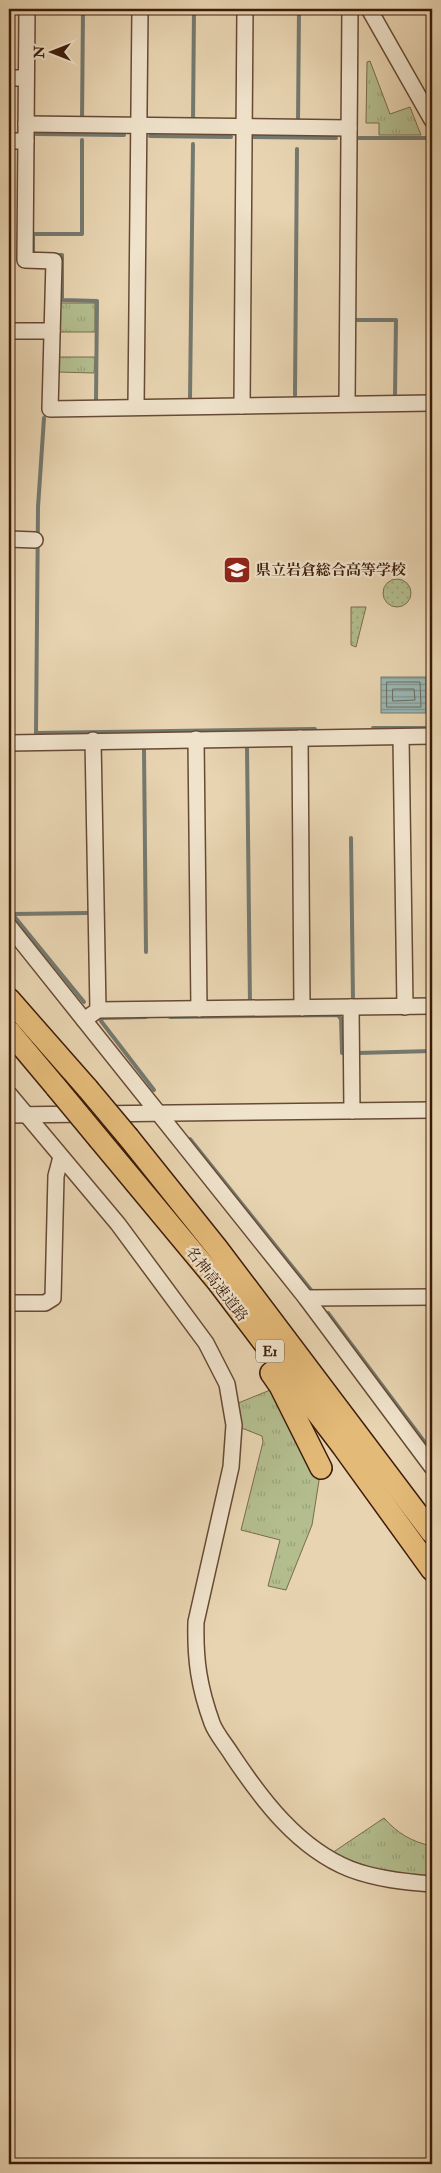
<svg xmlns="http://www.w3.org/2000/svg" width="441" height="2173" viewBox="0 0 441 2173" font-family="'IM FELL Double Pica','Noto Serif JP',serif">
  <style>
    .grass { fill: url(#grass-tufts); stroke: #786c4c }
    .garden { fill: url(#garden-dots); stroke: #786c4c }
    .water { fill: url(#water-rules); stroke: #74796f }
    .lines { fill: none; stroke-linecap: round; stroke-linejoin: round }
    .shore { stroke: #6a6a5e; stroke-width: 1 }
    .stream { stroke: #74796f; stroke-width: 4 }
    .minor-casing { stroke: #674a34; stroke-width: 18 }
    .highway-casing { stroke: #3c1c0a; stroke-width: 24 }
    .minor { stroke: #f0e3cc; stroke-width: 15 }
    .highway { stroke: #e4ba78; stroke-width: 21 }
    .highway-bridge-casing { stroke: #3c1c0a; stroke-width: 24; stroke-linecap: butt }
    .highway-bridge { stroke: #e4ba78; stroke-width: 21 }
    .labels { text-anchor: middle; stroke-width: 4.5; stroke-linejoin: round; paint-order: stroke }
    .shield { fill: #f0e3cc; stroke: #725844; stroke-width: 1 }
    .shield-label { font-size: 14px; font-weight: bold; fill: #3c1c0a }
    .poi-label { font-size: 15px; font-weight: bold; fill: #3c1c0a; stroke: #f0e3cc; text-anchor: start }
    .street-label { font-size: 15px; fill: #3c1c0a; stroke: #f0e3cc }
  </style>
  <defs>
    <pattern id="grass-tufts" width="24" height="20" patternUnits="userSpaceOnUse" patternTransform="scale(1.25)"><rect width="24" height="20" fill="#b3bd8e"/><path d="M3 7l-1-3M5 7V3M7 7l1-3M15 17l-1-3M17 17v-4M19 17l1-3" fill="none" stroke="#9ba279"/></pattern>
    <pattern id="garden-dots" width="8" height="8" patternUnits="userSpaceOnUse" patternTransform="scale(1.25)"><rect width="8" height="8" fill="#b3bd8e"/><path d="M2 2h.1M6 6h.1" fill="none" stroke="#9ba279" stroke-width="1.8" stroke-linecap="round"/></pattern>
    <pattern id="water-rules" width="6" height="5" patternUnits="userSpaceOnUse" patternTransform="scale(1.25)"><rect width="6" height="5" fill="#99b7b3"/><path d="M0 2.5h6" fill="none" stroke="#7e9490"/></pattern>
  </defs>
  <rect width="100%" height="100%" fill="#e8d4b1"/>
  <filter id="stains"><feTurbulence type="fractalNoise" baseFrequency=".004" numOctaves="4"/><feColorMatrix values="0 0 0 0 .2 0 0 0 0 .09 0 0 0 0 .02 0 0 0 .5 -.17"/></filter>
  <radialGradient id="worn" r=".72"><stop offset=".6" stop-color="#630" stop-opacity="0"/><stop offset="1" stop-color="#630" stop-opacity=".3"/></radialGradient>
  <g class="grass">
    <polygon points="370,61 390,114 410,107 421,135 379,135 379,123 366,123 367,62"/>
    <polygon points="60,303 95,303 95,332 59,332"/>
    <polygon points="59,357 95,357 94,373 58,372"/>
    <polygon points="280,1386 321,1468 312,1525 286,1590 268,1586 280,1540 241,1530 263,1442 262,1436 234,1425 231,1406"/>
    <path d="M384,1818C397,1833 412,1842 432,1846V1879L382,1872L332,1853Z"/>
  </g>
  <g class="garden">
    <circle cx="397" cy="593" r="14"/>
    <polygon points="351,607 366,607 356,647 351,645"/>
  </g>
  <rect class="water" x="381" y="677" width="45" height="36"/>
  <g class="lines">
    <g class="shore">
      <polygon points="387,682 420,682 421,707 387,707"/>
      <polygon points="393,689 414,689 415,700 393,701"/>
    </g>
    <g class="stream">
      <polyline points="82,120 83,9"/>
      <polyline points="193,121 194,9"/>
      <polyline points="298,123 299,9"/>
      <polyline points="36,134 124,135"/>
      <polyline points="150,136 231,137"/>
      <polyline points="254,137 336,138"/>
      <polyline points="359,138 432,138"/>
      <polyline points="36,255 33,252 33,234 82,234 82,140"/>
      <polyline points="53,255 62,255 62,300 97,301 96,401"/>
      <polyline points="354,320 396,320 395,394"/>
      <polyline points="295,395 297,149"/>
      <polyline points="190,399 193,144"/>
      <polyline points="44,418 38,507 36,733 315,729"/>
      <polyline points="373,728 432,728"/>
      <polyline points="247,748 250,1004"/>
      <polyline points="144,750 146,952"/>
      <polyline points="351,838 353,1001"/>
      <polyline points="9,910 84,1002"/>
      <polyline points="12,914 88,913"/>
      <polyline points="146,1017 102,1018 101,1021 154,1090"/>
      <polyline points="170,1017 338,1015 341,1019 342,1053"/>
      <polyline points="358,1050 358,1053 432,1051"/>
      <polyline points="190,1139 311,1290"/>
      <polyline points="328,1313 432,1452"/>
    </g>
    <g class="minor-casing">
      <g id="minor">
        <polyline points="27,9 25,260 54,261 50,409 432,403"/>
        <polyline points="369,9 432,120"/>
        <polyline points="9,78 26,78"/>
        <polyline points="26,124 349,128"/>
        <polyline points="9,141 26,141"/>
        <polyline points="9,331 52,331"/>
        <polyline points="347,404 350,9"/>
        <polyline points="242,406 245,9"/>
        <polyline points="136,407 140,9"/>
        <polyline points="9,539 35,540"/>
        <polyline points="401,737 405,1007"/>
        <polyline points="300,738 302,1008"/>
        <polyline points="196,739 199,1009"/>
        <polyline points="93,740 98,1010"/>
        <polyline points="9,743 432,736"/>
        <polyline points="9,926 306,1298 432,1467"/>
        <polyline points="351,1007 352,1111"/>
        <polyline points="84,1020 98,1010 432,1006"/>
        <path d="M9,1094L118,1224L206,1343L227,1384L234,1425L231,1467L196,1622C195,1660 199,1687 212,1723C216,1734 226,1745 232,1755C262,1800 298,1848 350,1869C376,1879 405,1882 432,1884"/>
        <polyline points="9,1115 432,1110"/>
        <polyline points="306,1298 432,1297"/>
        <polyline points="9,1303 45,1303 53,1298 56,1176 61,1157"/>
      </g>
    </g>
    <g class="highway-casing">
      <g id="highway">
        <polyline points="9,999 88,1089"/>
        <polyline points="9,1031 56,1087"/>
        <polyline points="129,1138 217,1248 432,1533"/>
        <polyline points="99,1139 217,1281 343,1447 432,1570"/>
        <polyline points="271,1373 280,1386 321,1468"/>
      </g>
    </g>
    <use href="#minor" class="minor"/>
    <use href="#highway" class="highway"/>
    <g class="highway-bridge-casing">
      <g id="highway-bridge">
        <polyline points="56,1087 99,1139"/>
        <polyline points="88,1089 129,1138"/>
      </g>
    </g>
    <use href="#highway-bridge" class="highway-bridge"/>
  </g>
  <defs>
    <g id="school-square" transform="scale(1.4375)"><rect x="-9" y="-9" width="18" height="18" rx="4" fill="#8f2418" stroke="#f0e3cc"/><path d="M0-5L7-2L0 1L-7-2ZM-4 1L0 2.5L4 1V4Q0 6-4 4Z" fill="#fff"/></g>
  </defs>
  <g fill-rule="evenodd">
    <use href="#school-square" x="237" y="570"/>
  </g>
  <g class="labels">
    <rect class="shield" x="256" y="1339.5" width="28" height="23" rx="4"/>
    <g class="shield-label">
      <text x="270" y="1356">E1</text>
    </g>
    <g class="poi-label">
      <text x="256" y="575">県立岩倉総合高等学校</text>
    </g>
    <g class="street-label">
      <text transform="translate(217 1284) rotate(52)" y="5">名神高速道路</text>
    </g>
  </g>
  <rect width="441" height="2173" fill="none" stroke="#e8d4b1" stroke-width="30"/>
  <rect x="10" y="10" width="421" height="2153" fill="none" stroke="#3c1c0a" stroke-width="2.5"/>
  <rect x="15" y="15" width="411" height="2143" fill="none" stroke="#3c1c0a"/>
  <g transform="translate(52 52) rotate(270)" stroke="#f0e3cc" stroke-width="4" paint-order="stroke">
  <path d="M0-4L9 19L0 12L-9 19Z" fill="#3c1c0a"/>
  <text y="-8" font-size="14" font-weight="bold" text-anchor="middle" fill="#3c1c0a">N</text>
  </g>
  <rect width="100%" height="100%" filter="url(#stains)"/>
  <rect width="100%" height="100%" fill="url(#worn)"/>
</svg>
